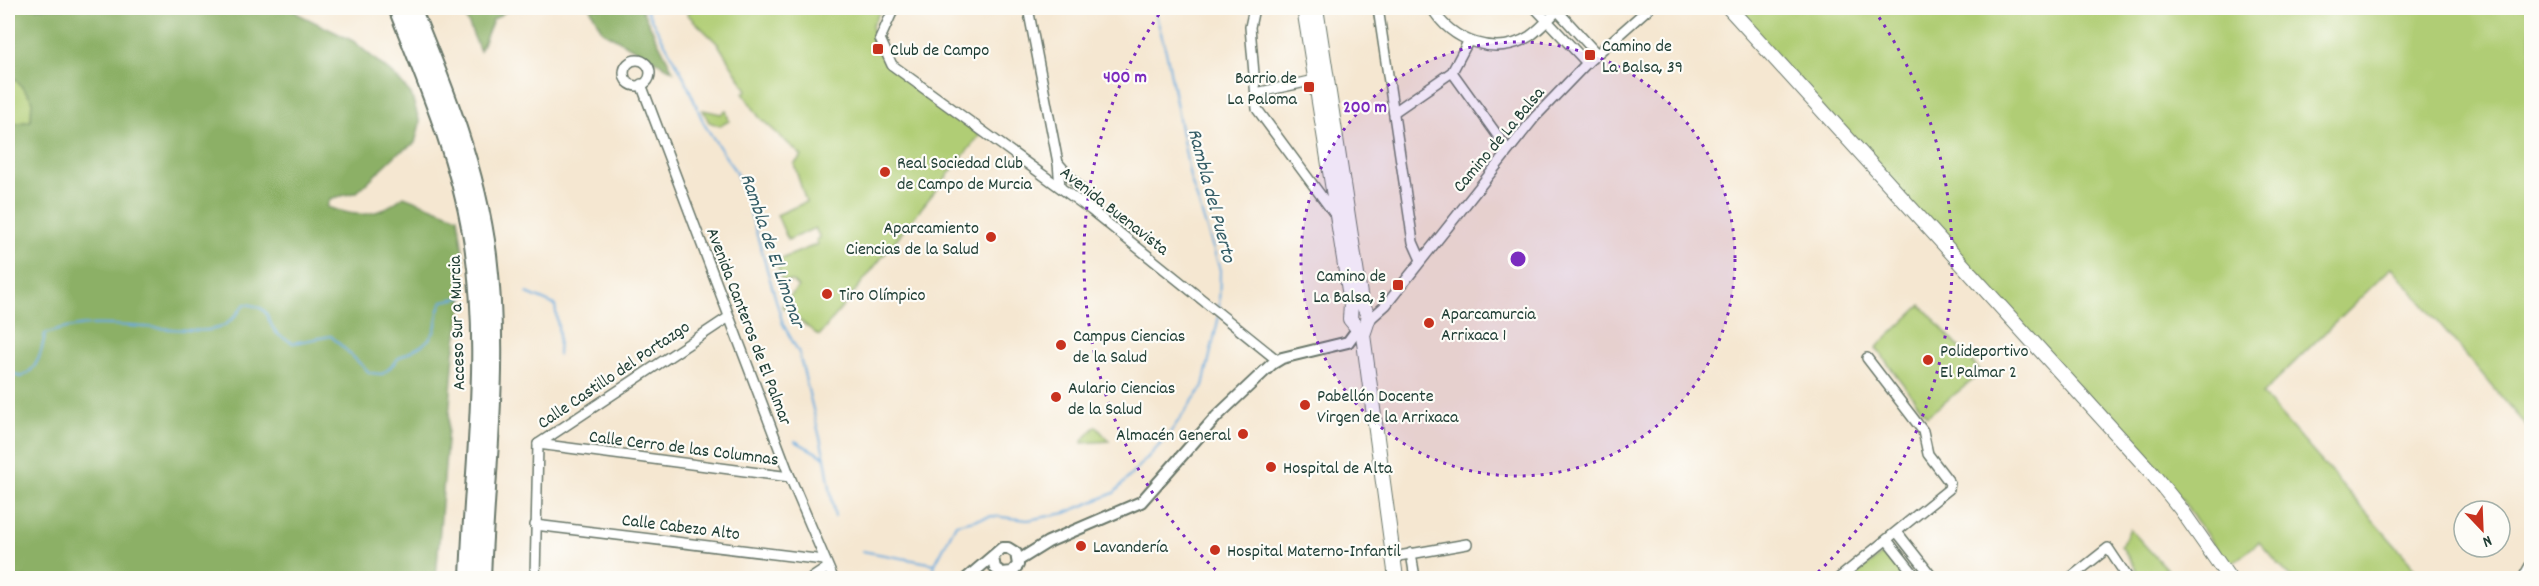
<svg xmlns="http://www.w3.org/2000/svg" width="2539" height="586" viewBox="0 0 2539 586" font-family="Dekko,sans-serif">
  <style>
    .green { fill: #b0cd74; stroke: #688554; stroke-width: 1.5 }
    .forest { fill: #8cb066; stroke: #56764d; stroke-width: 1.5 }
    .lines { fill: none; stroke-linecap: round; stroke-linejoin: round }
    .stream { stroke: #6aabde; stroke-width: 2 }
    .minor-casing { stroke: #6a786b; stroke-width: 12 }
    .tertiary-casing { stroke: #6a786b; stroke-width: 14 }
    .primary-casing { stroke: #6a786b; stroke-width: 16 }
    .motorway-casing { stroke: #6a786b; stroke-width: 20 }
    .minor { stroke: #fff; stroke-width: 9 }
    .tertiary { stroke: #fff; stroke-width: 10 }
    .primary { stroke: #fff; stroke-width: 14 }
    .motorway { stroke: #fff; stroke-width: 16 }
    .ring { fill: none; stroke: #7b2cbf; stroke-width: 3; stroke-dasharray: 3 6 }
    .poi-dot { fill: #c8321e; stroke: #fdfcf7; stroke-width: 2 }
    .labels { text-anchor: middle; stroke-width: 4.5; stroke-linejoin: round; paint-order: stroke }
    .poi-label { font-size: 18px; fill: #1f3d34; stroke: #fdfcf7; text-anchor: start }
    .street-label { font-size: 18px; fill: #1f3d34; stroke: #fdfcf7 }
    .water-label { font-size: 20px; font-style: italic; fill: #365e67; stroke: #fdfcf7 }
    .centre { fill: #7b2cbf; stroke: #fdfcf7; stroke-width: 3 }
    .ring-label { font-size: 18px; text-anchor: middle; font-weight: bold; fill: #7b2cbf; stroke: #fdfcf7; stroke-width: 4.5; stroke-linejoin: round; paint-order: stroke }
  </style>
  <rect width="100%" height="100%" fill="#fdfcf7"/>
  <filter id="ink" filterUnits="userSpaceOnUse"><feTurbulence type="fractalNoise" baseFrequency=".0167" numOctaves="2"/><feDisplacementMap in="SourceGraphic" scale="12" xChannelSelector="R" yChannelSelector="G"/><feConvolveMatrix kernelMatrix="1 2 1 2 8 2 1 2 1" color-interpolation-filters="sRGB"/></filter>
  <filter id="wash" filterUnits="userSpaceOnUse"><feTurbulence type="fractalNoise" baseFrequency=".008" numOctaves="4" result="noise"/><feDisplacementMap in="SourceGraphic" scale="24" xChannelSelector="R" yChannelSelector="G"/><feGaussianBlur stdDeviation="1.35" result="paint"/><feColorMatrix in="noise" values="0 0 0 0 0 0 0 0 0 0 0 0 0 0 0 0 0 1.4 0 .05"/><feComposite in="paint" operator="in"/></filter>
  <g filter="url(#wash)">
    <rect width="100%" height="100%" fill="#f5e7d1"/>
    <g class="green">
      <polygon points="693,8 882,8 872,26 873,38 884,62 980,135 819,336 782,306 798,287 792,281 782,281 776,261 818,244 816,240 820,238 815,228 788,240 777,215 806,202 794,164 802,156 759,117 743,93 747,90 718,44 687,14"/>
      <polygon points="1729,8 2531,8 2531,432 2392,267 2262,394 2424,578 2291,578 2259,542 2229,566 2179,496"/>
      <polygon points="8,70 32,99 31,121 8,125"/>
      <polygon points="703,110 721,114 726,110 729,121 720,126 709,122"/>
      <polygon points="1921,305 1982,373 1927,416 1876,348"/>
      <polygon points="1096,426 1109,441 1082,443 1082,441"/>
      <polygon points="2130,529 2172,575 2174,578 2142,578 2121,546"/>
      <polygon points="1889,549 1912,578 1852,578"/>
    </g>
    <g class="forest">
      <path d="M8,8H293L298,14L353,41L396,77L411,94L420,123L415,143L398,153L357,192L330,199L327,207C359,218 376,218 404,196L458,217L464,259L462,304L454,354L436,578H8V125L31,121L32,99L8,70Z"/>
      <polygon points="462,8 511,8 493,20 480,51"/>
      <polygon points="590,8 641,8 673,71 602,31"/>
    </g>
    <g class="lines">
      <g class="stream">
        <polyline points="645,8 684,77 704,124 735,171 745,194 783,324 799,353 825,458 835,517"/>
        <polyline points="1154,8 1167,55 1190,177 1220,270 1219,311"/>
        <polyline points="527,293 555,305 559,334 558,355"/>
        <path d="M8,371L21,377C38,370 42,351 45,334C86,319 126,326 168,329C184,329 203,333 218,328C231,323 237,314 245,304C274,308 263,317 276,332C279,337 288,340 293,343L331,336L370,373L382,374C389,371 393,363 399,358C412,349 425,348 434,332C438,323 435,314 443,301L464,297"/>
        <polyline points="795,441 824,457"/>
        <polyline points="862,551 935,564"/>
        <polyline points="932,578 935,564 956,524 992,516 1028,520 1065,513 1114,493 1167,437 1203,386 1219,316"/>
      </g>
    </g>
  </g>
  <g filter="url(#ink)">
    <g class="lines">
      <g class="minor-casing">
        <g id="minor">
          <polyline points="894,8 880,39 892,65 1091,210 1277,360"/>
          <polyline points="1028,8 1058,163 1060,187"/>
          <polyline points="1254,8 1250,27 1257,109 1336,216"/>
          <polyline points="1378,8 1413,242 1421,260"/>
          <path d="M1432,8C1450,41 1496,58 1530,36C1540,29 1549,19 1558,10"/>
          <polyline points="1535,8 1587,63"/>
          <polyline points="1555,8 1597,54"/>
          <circle cx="637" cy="73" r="13"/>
          <polyline points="1452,72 1508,150"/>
          <polyline points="641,84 790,477 833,578"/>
          <polyline points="1256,93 1315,80"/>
          <polyline points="1394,112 1452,72 1468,42"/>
          <polyline points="1058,163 1094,204 1096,214"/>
          <polyline points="1368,321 1386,305 1535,117 1587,63 1649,8"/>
          <polyline points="538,444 790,477"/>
          <polyline points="535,525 824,560"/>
          <polyline points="1897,532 1933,578"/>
          <polyline points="1887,540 1917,578"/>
          <polyline points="1411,553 1415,578"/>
          <polyline points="1393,557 1467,544"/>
          <polyline points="535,578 538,444 729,317"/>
          <polyline points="812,578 827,568"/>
          <polyline points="1839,578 1949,489 1950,483 1928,454 1923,431 1867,358"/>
          <polyline points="2070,578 2108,548 2128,578"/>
          <polyline points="2523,578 2532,562"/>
        </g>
      </g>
      <g class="tertiary-casing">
        <g id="tertiary">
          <polyline points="1019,560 1048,542 1141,502 1216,417 1272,364 1282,358 1348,342 1359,327"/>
          <polyline points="967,578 1002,548 1008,548 1016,553 1018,565 1012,572 1002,573 995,568 993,558"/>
        </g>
      </g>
      <g class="primary-casing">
        <g id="primary">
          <polyline points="1304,8 1351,303 1350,319 1363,335"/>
          <polyline points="1316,8 1361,301 1369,317 1363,335 1396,578"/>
          <polyline points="1729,8 2151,472 2180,508 2229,578"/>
        </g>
      </g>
      <g class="motorway-casing">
        <g id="motorway">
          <path d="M397,8C426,82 457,153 471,232C491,346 473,464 469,578"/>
          <path d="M412,8C445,88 477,168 488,255C501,362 486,471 482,578"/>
        </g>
      </g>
      <use href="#minor" class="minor"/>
      <use href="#tertiary" class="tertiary"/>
      <use href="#primary" class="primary"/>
      <use href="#motorway" class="motorway"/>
    </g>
  </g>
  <circle cx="1518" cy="259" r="217" fill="#7b2cbf" fill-opacity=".12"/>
  <g class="ring">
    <circle cx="1518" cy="259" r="217"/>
    <path d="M1222 576A434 434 0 0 1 1162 10M1874 10A434 434 0 0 1 1814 576"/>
  </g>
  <g class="poi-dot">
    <rect x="872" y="43" width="12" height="12" rx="3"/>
    <rect x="1584" y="49" width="12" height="12" rx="3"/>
    <rect x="1303" y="81" width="12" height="12" rx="3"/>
    <circle cx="885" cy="172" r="6"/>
    <circle cx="991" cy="237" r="6"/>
    <rect x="1392" y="279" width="12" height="12" rx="3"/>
    <circle cx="827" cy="294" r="6"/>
    <circle cx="1429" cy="323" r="6"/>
    <circle cx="1061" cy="345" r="6"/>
    <circle cx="1928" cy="360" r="6"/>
    <circle cx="1056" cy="397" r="6"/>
    <circle cx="1305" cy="405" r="6"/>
    <circle cx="1243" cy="434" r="6"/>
    <circle cx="1271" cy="467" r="6"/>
    <circle cx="1081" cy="546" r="6"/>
    <circle cx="1215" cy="550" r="6"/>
  </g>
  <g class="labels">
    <g class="poi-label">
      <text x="1602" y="51">Camino de<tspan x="1602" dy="21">La Balsa, 39</tspan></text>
      <text x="890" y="55">Club de Campo</text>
      <text x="1297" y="83" text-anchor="end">Barrio de<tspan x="1297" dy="21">La Paloma</tspan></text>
      <text x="897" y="168">Real Sociedad Club<tspan x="897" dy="21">de Campo de Murcia</tspan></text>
      <text x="979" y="233" text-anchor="end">Aparcamiento<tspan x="979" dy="21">Ciencias de la Salud</tspan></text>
      <text x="1386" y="281" text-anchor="end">Camino de<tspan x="1386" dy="21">La Balsa, 3</tspan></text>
      <text x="839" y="300">Tiro Olímpico</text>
      <text x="1441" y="319">Aparcamurcia<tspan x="1441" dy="21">Arrixaca 1</tspan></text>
      <text x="1073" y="341">Campus Ciencias<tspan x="1073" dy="21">de la Salud</tspan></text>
      <text x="1940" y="356">Polideportivo<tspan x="1940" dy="21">El Palmar 2</tspan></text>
      <text x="1068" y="393">Aulario Ciencias<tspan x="1068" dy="21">de la Salud</tspan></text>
      <text x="1317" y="401">Pabellón Docente<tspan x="1317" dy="21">Virgen de la Arrixaca</tspan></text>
      <text x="1231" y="440" text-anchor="end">Almacén General</text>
      <text x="1283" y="473">Hospital de Alta</text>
      <text x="1093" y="552">Lavandería</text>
      <text x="1227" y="556">Hospital Materno-Infantil</text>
    </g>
    <g class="street-label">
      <text transform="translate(1498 139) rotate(-50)" y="6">Camino de La Balsa</text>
      <text transform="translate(1115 210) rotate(38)" y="6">Avenida Buenavista</text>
      <text transform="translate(456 323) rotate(-92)" y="6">Acceso Sur a Murcia</text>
      <text transform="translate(750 326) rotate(69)" y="6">Avenida Canteros de El Palmar</text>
      <text transform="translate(613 374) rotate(-34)" y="6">Calle Castillo del Portazgo</text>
      <text transform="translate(684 447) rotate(7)" y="6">Calle Cerro de las Columnas</text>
      <text transform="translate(681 526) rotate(7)" y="6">Calle Cabezo Alto</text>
    </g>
    <g class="water-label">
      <text transform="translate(1213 195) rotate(75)" y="7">Rambla del Puerto</text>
      <text transform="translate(774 250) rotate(71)" y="7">Rambla de El Limonar</text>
    </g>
  </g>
  <circle cx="1518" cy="259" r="9" class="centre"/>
  <g class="ring-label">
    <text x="1125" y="82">400 m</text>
    <text x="1365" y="112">200 m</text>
  </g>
  <rect width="2539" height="586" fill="none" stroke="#fdfcf7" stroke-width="30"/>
  <g transform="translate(2482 529) rotate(157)"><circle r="28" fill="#fdfcf7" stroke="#a4b0a9" stroke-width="1.5"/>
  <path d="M0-4.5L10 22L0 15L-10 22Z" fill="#c8321e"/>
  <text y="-9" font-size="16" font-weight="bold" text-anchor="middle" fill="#1f3d34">N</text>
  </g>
</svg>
